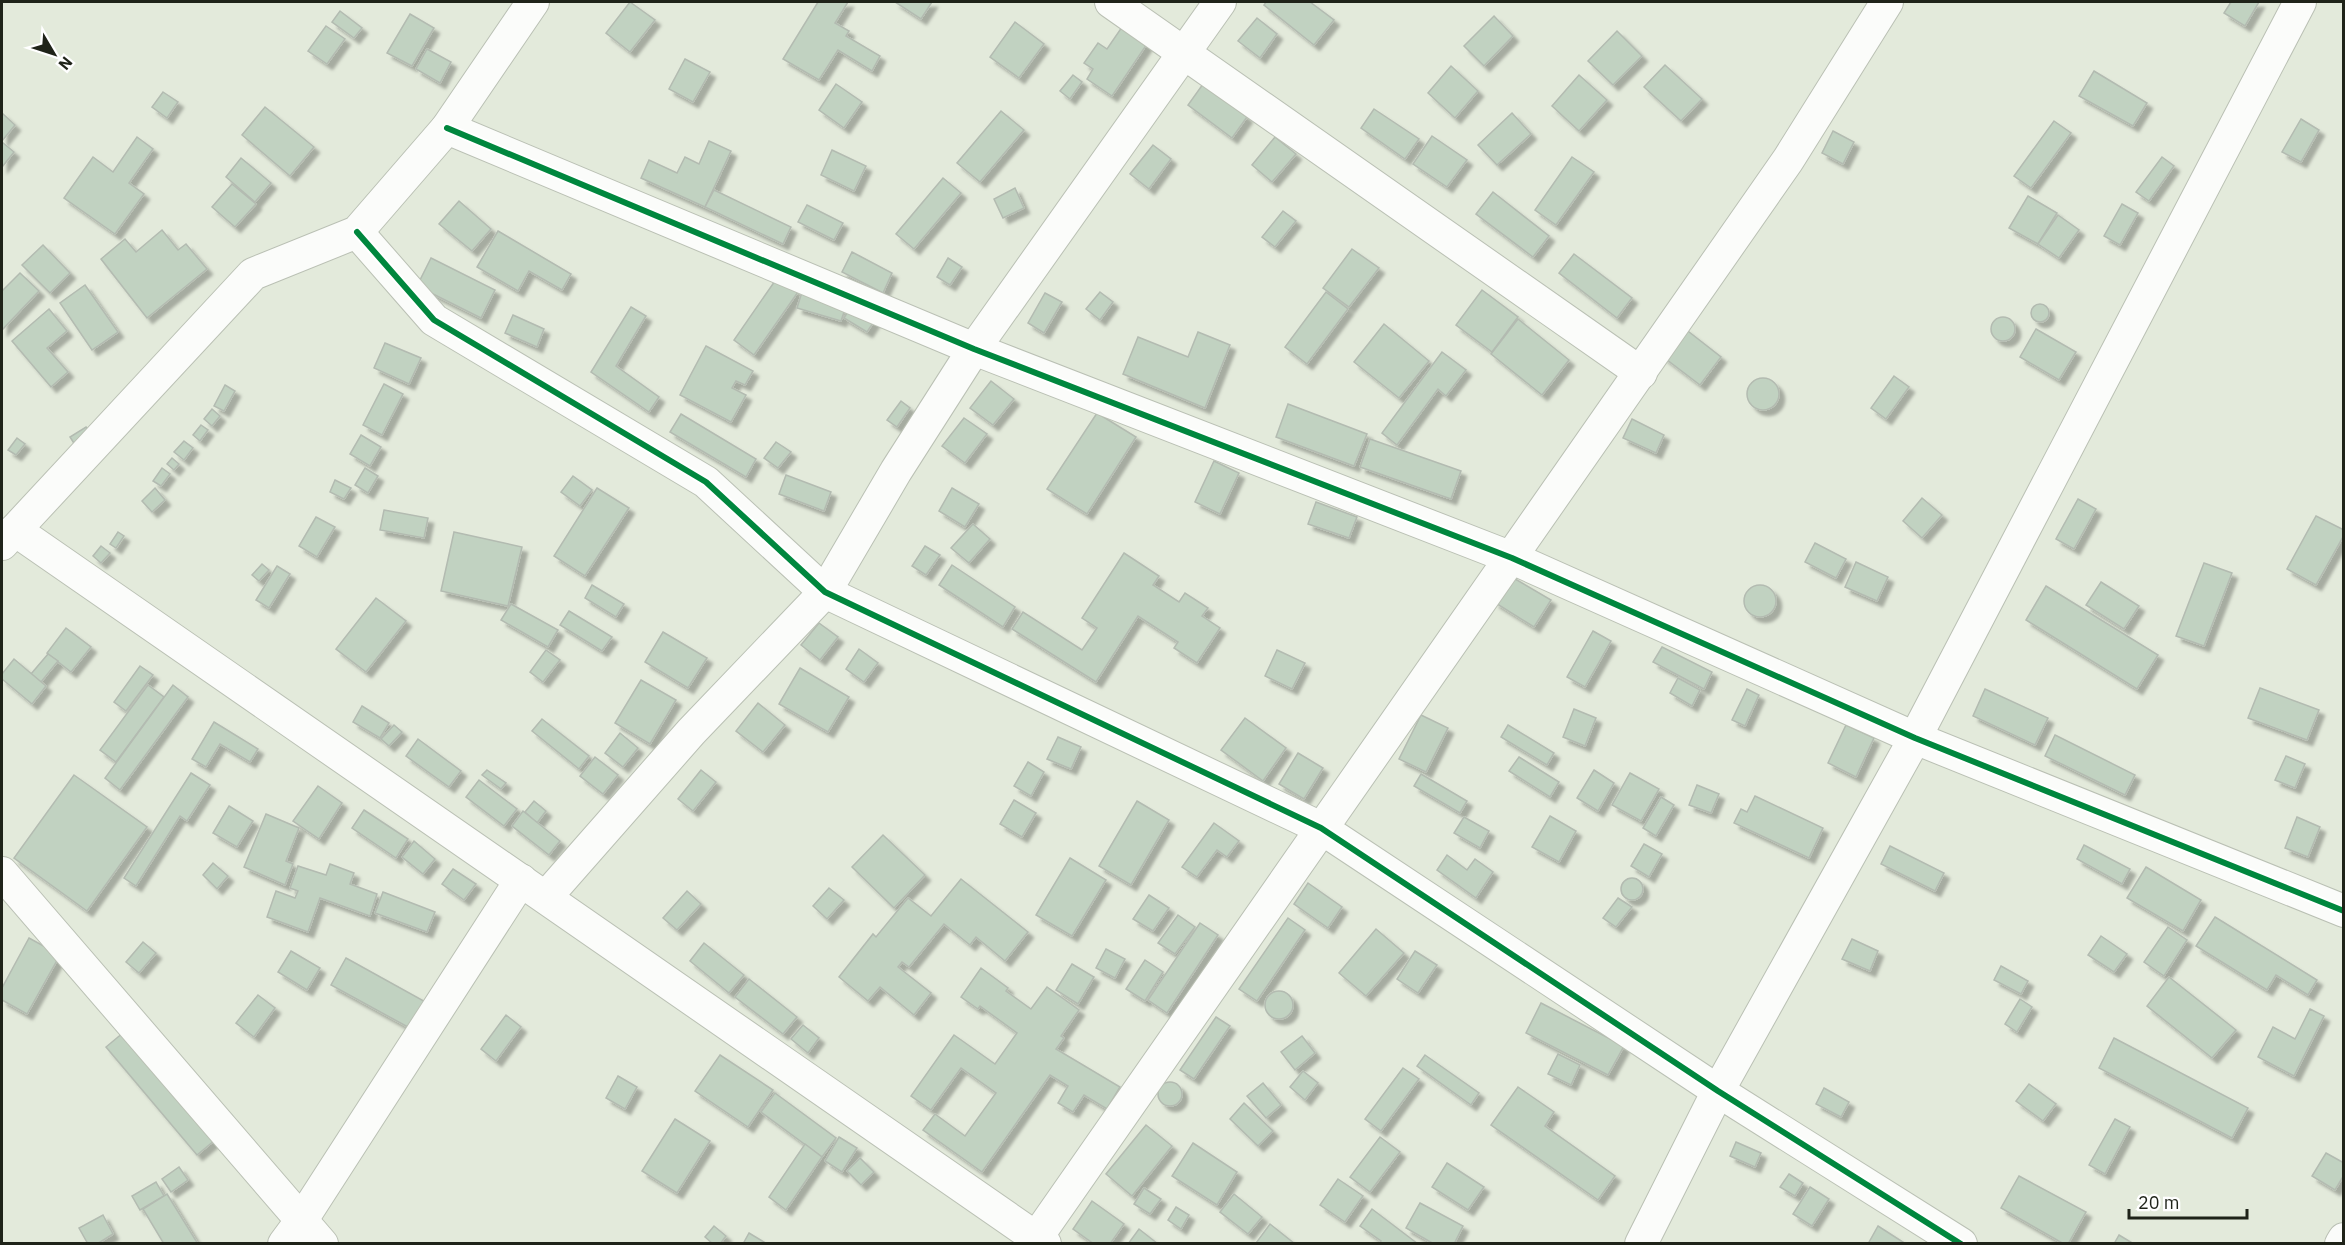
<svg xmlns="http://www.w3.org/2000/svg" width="2345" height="1245" viewBox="0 0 2345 1245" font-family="'IBM Plex Sans',sans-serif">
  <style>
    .building { fill: #c1d2c1; stroke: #b3bbb1; stroke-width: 1.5; filter: url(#shadow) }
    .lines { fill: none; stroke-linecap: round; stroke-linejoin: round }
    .minor-casing { stroke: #bac0b4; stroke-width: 34 }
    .minor { stroke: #fbfcfa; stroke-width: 32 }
    .cycleway-casing { stroke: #fff; stroke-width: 10 }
    .cycleway { stroke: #00873e; stroke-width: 6 }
  </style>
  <defs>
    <filter id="shadow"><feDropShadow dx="5.5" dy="5.5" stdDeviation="1.5" flood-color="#0004"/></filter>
  </defs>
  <rect width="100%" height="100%" fill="#e3eadb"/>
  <g class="building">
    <polygon points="630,2 655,20 630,52 606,33"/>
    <polygon points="818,2 848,2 835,23 849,31 846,36 880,56 872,71 838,50 819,80 783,59"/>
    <polygon points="895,2 932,2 921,19"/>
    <polygon points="1266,2 1310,2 1334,20 1314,45 1264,5"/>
    <polygon points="2231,2 2259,2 2245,26 2224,13"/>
    <polygon points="340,11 362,28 354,38 332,22"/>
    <polygon points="410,14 434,28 412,66 387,53"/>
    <polygon points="1494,16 1513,36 1484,66 1464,46"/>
    <polygon points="1257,18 1277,34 1260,58 1238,41"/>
    <polygon points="1015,22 1044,44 1019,78 990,57"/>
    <polygon points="326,26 345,39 327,64 308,51"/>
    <polygon points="1122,27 1147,44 1112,96 1087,79 1093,69 1084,63 1098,43 1107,49"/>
    <polygon points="1617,31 1642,56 1613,85 1588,61"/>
    <polygon points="427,49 451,62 440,83 416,69"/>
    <polygon points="685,59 710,72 693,102 669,89"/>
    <polygon points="1665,65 1702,99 1681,121 1644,87"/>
    <polygon points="1451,66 1478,91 1455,118 1428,93"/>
    <polygon points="2094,71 2147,103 2133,126 2079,96"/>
    <polygon points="1073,75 1082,82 1070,99 1060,91"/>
    <polygon points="1579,75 1607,100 1579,131 1552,106"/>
    <polygon points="836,84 862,102 844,128 819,110"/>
    <polygon points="1203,84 1247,117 1232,138 1188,105"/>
    <polygon points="163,92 178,102 167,118 152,107"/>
    <polygon points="265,107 314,147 290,176 242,135"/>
    <polygon points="1374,109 1419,139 1405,159 1361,128"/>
    <polygon points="1001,111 1024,130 980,182 957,163"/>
    <polygon points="2,113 15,125 2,141"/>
    <polygon points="1512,113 1531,134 1497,165 1478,145"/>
    <polygon points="2301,119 2319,130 2301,162 2282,152"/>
    <polygon points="2054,121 2071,133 2031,188 2014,176"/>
    <polygon points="1833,131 1854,142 1843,164 1822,153"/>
    <polygon points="1432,136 1467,160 1447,187 1413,164"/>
    <polygon points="137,137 153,149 129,183 144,194 115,234 64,198 93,157 113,172"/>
    <polygon points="1275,137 1296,154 1272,182 1252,165"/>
    <polygon points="709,141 731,151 705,207 641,178 649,160 677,173 685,157 699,164"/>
    <polygon points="2,142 14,152 2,167"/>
    <polygon points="1153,145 1171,159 1149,189 1130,174"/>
    <polygon points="832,150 866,166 854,191 821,175"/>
    <polygon points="1572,157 1594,172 1556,225 1535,210"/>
    <polygon points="2162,157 2174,166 2149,201 2136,192"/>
    <polygon points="241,158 271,183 255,202 226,177"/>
    <polygon points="943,178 961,193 914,249 896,234"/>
    <polygon points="232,184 256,204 235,227 212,207"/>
    <polygon points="1015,188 1024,208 1003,218 994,199"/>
    <polygon points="714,190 791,227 783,244 705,207"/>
    <polygon points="1493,192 1549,236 1533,257 1476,214"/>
    <polygon points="2028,196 2057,213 2038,244 2009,228"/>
    <polygon points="459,201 491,229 472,251 439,224"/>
    <polygon points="2122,204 2138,213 2120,245 2104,236"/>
    <polygon points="807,205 843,223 834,240 798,222"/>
    <polygon points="1283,211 1296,221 1275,247 1262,237"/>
    <polygon points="2058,215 2079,230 2059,258 2038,244"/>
    <polygon points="162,230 178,250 186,244 207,269 147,318 101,259 125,239 136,252"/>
    <polygon points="498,231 571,274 562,290 529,271 518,291 477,267"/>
    <polygon points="43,245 70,273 50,293 22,265"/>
    <polygon points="1352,249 1379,268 1349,307 1323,288"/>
    <polygon points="852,252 892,273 883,293 842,272"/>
    <polygon points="1574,254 1632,298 1617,318 1559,273"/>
    <polygon points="431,258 495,290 481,318 417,286"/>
    <polygon points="948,258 962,267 950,285 937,277"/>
    <polygon points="20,273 39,291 2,330 2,291"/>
    <polygon points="777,278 798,292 754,355 734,340"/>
    <polygon points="85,285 118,332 92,350 60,303"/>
    <polygon points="1482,290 1518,317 1492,352 1456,325"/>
    <polygon points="802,292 846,306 841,321 797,308"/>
    <polygon points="1100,292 1113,302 1100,320 1086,309"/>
    <polygon points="1326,292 1348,309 1307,364 1285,347"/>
    <polygon points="1045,293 1062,302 1044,333 1028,323"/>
    <circle cx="2040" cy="313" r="9"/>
    <polygon points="851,306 875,320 867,332 844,318"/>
    <polygon points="631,307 646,316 616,366 659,397 649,412 591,372"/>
    <polygon points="49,309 67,331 47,348 68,372 51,387 12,341"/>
    <polygon points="513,315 544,329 537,347 505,333"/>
    <circle cx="2003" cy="329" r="12"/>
    <polygon points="1518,319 1569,360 1542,395 1491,354"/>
    <polygon points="1384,324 1429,361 1399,398 1354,362"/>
    <polygon points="1684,328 1721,357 1700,385 1662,356"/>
    <polygon points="2036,329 2076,352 2059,380 2020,357"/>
    <polygon points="1198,332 1230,345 1205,408 1123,374 1138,337 1188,357"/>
    <polygon points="385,343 421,358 409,384 374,368"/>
    <polygon points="706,346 753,371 745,385 736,381 732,388 746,395 731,422 680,395"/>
    <polygon points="1442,352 1466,370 1446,396 1438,389 1397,445 1382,433"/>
    <polygon points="1894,376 1909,387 1886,419 1871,408"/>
    <circle cx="1763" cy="394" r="16"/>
    <polygon points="991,381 1014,399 993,425 970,408"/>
    <polygon points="384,384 403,394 382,435 363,425"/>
    <polygon points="225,385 235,391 224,411 214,406"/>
    <polygon points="901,401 910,408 897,427 887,420"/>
    <polygon points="1288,404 1367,434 1354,466 1276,437"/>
    <polygon points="212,409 220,416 212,426 204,419"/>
    <polygon points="1097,413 1136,437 1087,514 1047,489"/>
    <polygon points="681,414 756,459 746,477 670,432"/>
    <polygon points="964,418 987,434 965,463 942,446"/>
    <polygon points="1632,419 1664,435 1656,453 1623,438"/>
    <polygon points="201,425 208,430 200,441 193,435"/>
    <polygon points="86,427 91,435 75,445 70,437"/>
    <polygon points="361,435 381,447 370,466 350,454"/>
    <polygon points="17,438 25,444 16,455 8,450"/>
    <polygon points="1370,439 1461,471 1451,499 1360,467"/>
    <polygon points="184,441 193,448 184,460 174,452"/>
    <polygon points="776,442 791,452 778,468 764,458"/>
    <polygon points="172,458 179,464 174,470 167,464"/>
    <polygon points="1214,461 1239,473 1220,514 1195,502"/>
    <polygon points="162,468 170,474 161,486 153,481"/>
    <polygon points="365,468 378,476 368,493 355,485"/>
    <polygon points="786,475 831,492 824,511 779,494"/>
    <polygon points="573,476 592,490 580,506 561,492"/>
    <polygon points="335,480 351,488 344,499 330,492"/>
    <polygon points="155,488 165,500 152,512 142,501"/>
    <polygon points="597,488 629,508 585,576 554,556"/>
    <polygon points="952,488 979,504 965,527 939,511"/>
    <polygon points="1922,498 1942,515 1922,538 1903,521"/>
    <polygon points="2078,499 2096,509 2074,549 2056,539"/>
    <polygon points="1316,502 1357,517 1349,538 1308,524"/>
    <polygon points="384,510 428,518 424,538 380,530"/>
    <polygon points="2316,516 2344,530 2344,535 2316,585 2287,569"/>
    <polygon points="316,517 335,527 317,557 299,546"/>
    <polygon points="973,524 990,539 969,563 951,548"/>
    <polygon points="118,532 124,536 116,548 110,544"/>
    <polygon points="454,532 522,547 508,606 441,591"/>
    <polygon points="1815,543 1846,559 1836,578 1805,562"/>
    <polygon points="101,546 110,553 101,563 93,556"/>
    <polygon points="925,546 940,555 926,575 912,566"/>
    <polygon points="1124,553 1159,576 1153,585 1179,602 1185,593 1208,608 1202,616 1220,628 1197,663 1174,648 1178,642 1138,616 1096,682 1012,629 1023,612 1082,650 1097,628 1082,618"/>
    <polygon points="1856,562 1888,577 1877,601 1845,587"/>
    <polygon points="2204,563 2232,573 2204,646 2176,636"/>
    <polygon points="262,564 269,570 259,581 252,575"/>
    <polygon points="952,565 1015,607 1003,627 939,585"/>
    <polygon points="277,566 290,574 269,608 256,600"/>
    <polygon points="1510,576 1551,600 1534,627 1494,602"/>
    <polygon points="2101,582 2139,606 2124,629 2086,605"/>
    <circle cx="1760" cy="601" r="16"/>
    <polygon points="592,585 624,604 616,617 585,598"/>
    <polygon points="2046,586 2158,655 2137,689 2026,620"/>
    <polygon points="376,598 406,621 366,672 336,649"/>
    <polygon points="511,604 558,630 548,647 501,620"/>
    <polygon points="569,611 612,637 602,651 560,625"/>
    <polygon points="819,623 838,637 820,660 801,645"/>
    <polygon points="66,628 91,647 71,672 47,653"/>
    <polygon points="1593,631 1611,641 1585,687 1567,677"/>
    <polygon points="663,632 707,658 688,688 645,662"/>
    <polygon points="1662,647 1712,672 1704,689 1653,662"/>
    <polygon points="859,649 878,663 864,682 846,669"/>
    <polygon points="546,650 560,660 543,682 530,672"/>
    <polygon points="1277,650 1305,663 1292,689 1265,676"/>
    <polygon points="48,654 58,661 41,682 31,674"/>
    <polygon points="14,659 46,686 32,704 2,679 2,674"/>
    <polygon points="140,666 153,675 126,711 114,702"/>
    <polygon points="800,668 849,697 828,732 779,704"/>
    <polygon points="1678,678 1700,690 1692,706 1670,693"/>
    <polygon points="641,680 676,700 650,744 615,723"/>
    <polygon points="148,685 164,697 116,762 100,750"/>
    <polygon points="173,685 188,697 120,790 105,778"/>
    <polygon points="2260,688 2319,710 2307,740 2248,718"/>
    <polygon points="1747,689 1759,695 1745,726 1732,720"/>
    <polygon points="1985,689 2048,718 2035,745 1973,716"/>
    <polygon points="758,703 785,725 763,752 736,731"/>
    <polygon points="362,706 389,723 380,738 353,722"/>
    <polygon points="1574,709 1596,718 1585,746 1563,737"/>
    <polygon points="1421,715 1448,728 1426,772 1399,759"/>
    <polygon points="1245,718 1286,748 1263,781 1221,750"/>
    <polygon points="542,719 589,756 579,769 532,731"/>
    <polygon points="214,722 258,749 250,762 220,744 206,767 192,759"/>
    <polygon points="394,725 402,732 389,746 381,739"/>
    <polygon points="1508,725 1554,753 1547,765 1501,737"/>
    <polygon points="1846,725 1874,738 1856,777 1828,763"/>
    <polygon points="620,733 638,748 623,767 605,753"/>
    <polygon points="2055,735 2135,775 2125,795 2045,756"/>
    <polygon points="1058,737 1081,747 1071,769 1047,759"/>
    <polygon points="418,739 461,771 449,787 406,756"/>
    <polygon points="1298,753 1323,768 1304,799 1279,784"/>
    <polygon points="2286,756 2305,764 2295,788 2275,780"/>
    <polygon points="595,757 618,775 603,794 580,776"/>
    <polygon points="1519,757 1559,782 1550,797 1509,771"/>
    <polygon points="1028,762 1044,772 1031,796 1014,786"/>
    <polygon points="487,770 506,783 501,789 482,775"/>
    <polygon points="701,770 716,782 693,811 678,799"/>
    <polygon points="1594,770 1614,783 1598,811 1577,798"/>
    <polygon points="191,773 210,785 187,821 180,816 136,886 124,878"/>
    <polygon points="1630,773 1659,789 1641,821 1612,805"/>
    <polygon points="1421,774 1467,801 1460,813 1414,786"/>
    <polygon points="74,775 147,827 87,911 14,858"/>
    <polygon points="479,780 517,809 504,826 466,797"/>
    <polygon points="1697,785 1719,794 1711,813 1689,805"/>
    <polygon points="318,786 342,803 319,839 293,821"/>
    <polygon points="1755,796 1823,828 1809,858 1734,823 1741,809 1747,812"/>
    <polygon points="1661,797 1674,805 1656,836 1643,828"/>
    <polygon points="1014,800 1036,813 1022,837 1000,824"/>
    <polygon points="534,801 546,811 537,823 525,812"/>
    <polygon points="1137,801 1169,820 1131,885 1099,866"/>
    <polygon points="229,806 253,821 237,847 213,833"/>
    <polygon points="364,810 408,839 396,858 352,828"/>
    <polygon points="523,811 560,841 549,855 512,826"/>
    <polygon points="266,814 299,828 286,861 293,864 285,885 244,867"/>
    <polygon points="1550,816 1576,831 1559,862 1532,847"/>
    <polygon points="1464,817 1489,831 1480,848 1454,833"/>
    <polygon points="2297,817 2320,827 2308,857 2285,848"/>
    <polygon points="1214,823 1239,841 1227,857 1217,850 1197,877 1182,867"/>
    <polygon points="883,835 925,875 894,908 852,867"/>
    <polygon points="414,841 435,859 423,874 402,857"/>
    <polygon points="1644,844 1662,854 1649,877 1631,866"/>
    <polygon points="2084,845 2130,869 2122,884 2077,859"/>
    <polygon points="1890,846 1944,873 1935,891 1881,864"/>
    <polygon points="1447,855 1467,870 1475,859 1493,872 1476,898 1437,870"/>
    <polygon points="1070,858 1106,880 1072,936 1036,915"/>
    <polygon points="213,863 228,876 217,889 203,875"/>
    <polygon points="330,864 354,873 350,884 377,894 370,916 320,898 308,932 267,917 276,891 295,898 298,891 290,888 298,866 326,875"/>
    <polygon points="2146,867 2201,900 2183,931 2127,898"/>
    <polygon points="453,869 476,884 464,900 442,884"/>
    <circle cx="1632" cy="889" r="11"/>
    <polygon points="961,879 1028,932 1005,961 976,937 970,945 944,924 909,967 902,962 898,967 931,993 914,1015 880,987 868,1001 839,977 873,934 876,937 908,898 931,916"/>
    <polygon points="1308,883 1342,907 1328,928 1294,904"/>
    <polygon points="829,888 844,900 827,919 813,906"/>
    <polygon points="687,891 701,904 677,930 663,918"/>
    <polygon points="383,892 435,912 427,932 375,913"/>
    <polygon points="1149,895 1169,908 1153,931 1133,919"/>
    <polygon points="1618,898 1632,907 1616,927 1603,918"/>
    <polygon points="1178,915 1195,927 1175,954 1158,943"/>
    <polygon points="2215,917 2317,980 2308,995 2276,975 2267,990 2196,946"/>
    <polygon points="1288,918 1305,930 1257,1001 1239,989"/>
    <polygon points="1200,923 1218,935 1167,1013 1148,1000"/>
    <polygon points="2168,927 2187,940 2164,976 2144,962"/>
    <polygon points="1376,929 1404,953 1366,996 1339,973"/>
    <polygon points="2101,936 2127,954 2114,972 2088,955"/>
    <polygon points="29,938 60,955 27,1014 2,1000 2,988"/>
    <polygon points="1852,939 1878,951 1870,971 1842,959"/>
    <polygon points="143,942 156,953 139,973 126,962"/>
    <polygon points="704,943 744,975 729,993 690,961"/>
    <polygon points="1106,949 1125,959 1115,978 1096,968"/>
    <polygon points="291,951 320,968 307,990 278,972"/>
    <polygon points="1415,951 1437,965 1418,993 1397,979"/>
    <polygon points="346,958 431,1005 417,1032 331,985"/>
    <polygon points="1145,960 1163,972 1145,1001 1126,989"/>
    <polygon points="1072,964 1094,977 1078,1004 1056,990"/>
    <polygon points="2001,966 2028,981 2021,994 1994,980"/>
    <polygon points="981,968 1008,988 1006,991 1031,1009 1047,987 1079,1010 1061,1036 1064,1038 1056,1049 1120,1087 1107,1109 1084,1095 1073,1112 1058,1103 1068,1086 1050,1075 982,1172 923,1130 935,1114 965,1136 996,1093 961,1068 931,1110 911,1096 954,1035 995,1064 1017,1033 980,1006 978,1009 961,997"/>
    <polygon points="2169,977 2236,1030 2212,1058 2147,1006"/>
    <polygon points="749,979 797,1017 783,1034 735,997"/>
    <circle cx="1279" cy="1005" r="14"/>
    <polygon points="258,995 275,1008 254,1037 236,1023"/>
    <polygon points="2020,999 2032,1007 2017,1032 2005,1024"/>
    <polygon points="1541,1003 1624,1046 1608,1075 1526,1033"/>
    <polygon points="2310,1009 2324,1016 2294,1076 2258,1057 2273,1027 2295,1039"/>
    <polygon points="506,1015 521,1027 496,1061 481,1049"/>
    <polygon points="1216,1017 1230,1026 1194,1079 1180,1070"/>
    <polygon points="803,1025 819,1038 808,1053 791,1039"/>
    <polygon points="124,1032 215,1140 197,1155 106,1047"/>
    <polygon points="1302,1036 1315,1053 1295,1070 1281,1052"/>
    <polygon points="2114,1038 2248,1108 2232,1138 2099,1068"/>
    <polygon points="1558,1054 1580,1065 1571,1085 1548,1074"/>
    <polygon points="720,1055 773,1090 748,1127 695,1091"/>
    <polygon points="1425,1055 1479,1093 1471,1105 1417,1066"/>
    <polygon points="1403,1068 1419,1079 1381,1131 1365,1119"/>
    <polygon points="1303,1071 1318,1083 1305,1100 1290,1087"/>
    <polygon points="618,1076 637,1087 625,1109 606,1098"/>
    <circle cx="1170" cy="1094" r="12"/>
    <polygon points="1263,1083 1281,1105 1266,1118 1247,1096"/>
    <polygon points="2029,1084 2056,1104 2043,1121 2016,1101"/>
    <polygon points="1518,1087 1554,1112 1545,1126 1615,1176 1598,1200 1491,1125"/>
    <polygon points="1824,1088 1849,1102 1841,1117 1816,1104"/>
    <polygon points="775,1093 836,1138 822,1157 761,1112"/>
    <polygon points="1244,1103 1273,1131 1258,1146 1230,1119"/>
    <polygon points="675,1119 710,1141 677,1193 642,1171"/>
    <polygon points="2115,1119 2130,1127 2105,1174 2089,1165"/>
    <polygon points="1146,1125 1172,1146 1132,1196 1106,1174"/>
    <polygon points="839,1137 857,1148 842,1172 825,1161"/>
    <polygon points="1380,1137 1400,1152 1370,1192 1350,1177"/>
    <polygon points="1736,1142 1761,1153 1755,1167 1730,1156"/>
    <polygon points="1193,1143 1237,1172 1217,1205 1172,1176"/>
    <polygon points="805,1144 822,1157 786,1210 769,1197"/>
    <polygon points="2326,1153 2344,1163 2344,1175 2335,1190 2312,1176"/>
    <polygon points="860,1158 874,1172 861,1185 847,1171"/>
    <polygon points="1447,1163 1484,1187 1468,1210 1432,1187"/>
    <polygon points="179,1167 188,1180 171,1192 162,1179"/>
    <polygon points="1789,1174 1803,1183 1795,1196 1780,1187"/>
    <polygon points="2019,1176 2086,1212 2068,1244 2064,1244 2001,1208"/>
    <polygon points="1338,1179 1363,1196 1345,1222 1320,1205"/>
    <polygon points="156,1182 164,1196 140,1210 132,1196"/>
    <polygon points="1810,1187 1829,1199 1812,1226 1793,1214"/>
    <polygon points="1144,1188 1161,1199 1150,1214 1134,1204"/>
    <polygon points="167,1194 198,1244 164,1244 143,1209"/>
    <polygon points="1234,1194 1262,1217 1248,1234 1220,1212"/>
    <polygon points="1092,1201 1124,1224 1110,1244 1094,1244 1073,1229"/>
    <polygon points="1420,1203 1463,1226 1454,1244 1434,1244 1406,1228"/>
    <polygon points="1176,1207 1189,1215 1181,1229 1168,1220"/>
    <polygon points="1372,1209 1418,1244 1379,1244 1381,1241 1360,1226"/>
    <polygon points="103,1215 113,1234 97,1244 88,1244 79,1228"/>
    <polygon points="1270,1224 1295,1244 1256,1243"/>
    <polygon points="714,1226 726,1236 720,1244 713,1244 705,1237"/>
    <polygon points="1878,1226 1906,1244 1868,1244"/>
    <polygon points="1139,1229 1158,1244 1128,1244"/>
    <polygon points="749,1233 764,1242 763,1244 743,1244"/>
    <polygon points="2119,1235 2134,1244 2114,1244"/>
  </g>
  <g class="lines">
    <g class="minor-casing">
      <g id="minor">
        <polyline points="1111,2 1641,373"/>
        <polyline points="447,128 974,349 1512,558 1915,738 2344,911"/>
        <polyline points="357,232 434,320 706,482 825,592 1321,828 1718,1091 1961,1244"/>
        <polyline points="15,530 1045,1244"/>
        <polyline points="2,544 253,274 357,232 447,128 533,2"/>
        <polyline points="2,873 322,1244"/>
        <polyline points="546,897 691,732 825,592 896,471 974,349 1220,2"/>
        <polyline points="284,1244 301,1221 521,880"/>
        <polyline points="1032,1244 1788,160 1887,2"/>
        <polyline points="1641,1244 1718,1091 1915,738 2300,2"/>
        <polyline points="2341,1244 2344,1239"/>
      </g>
    </g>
    <use href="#minor" class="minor"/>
    <g class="cycleway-casing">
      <g id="cycleway">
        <polyline points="447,128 974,349 1512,558 1915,738 2344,911"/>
        <polyline points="357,232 434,320 706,482 825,592 1321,828 1718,1091 1961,1244"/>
      </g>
    </g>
    <use href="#cycleway" class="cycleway"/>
  </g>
  <rect width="2345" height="1245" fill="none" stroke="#1f2319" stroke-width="6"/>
  <g transform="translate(54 54) rotate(129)" stroke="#ffffff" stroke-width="4.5" paint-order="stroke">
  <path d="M0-4.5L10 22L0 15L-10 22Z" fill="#1f2319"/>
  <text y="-9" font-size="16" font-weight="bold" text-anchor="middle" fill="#1f2319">N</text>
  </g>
  <path d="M2129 1209v9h118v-9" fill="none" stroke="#1f2319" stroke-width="3"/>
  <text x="2138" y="1209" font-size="18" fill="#1f2319" stroke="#ffffff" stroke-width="4.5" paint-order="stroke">20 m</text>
</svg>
